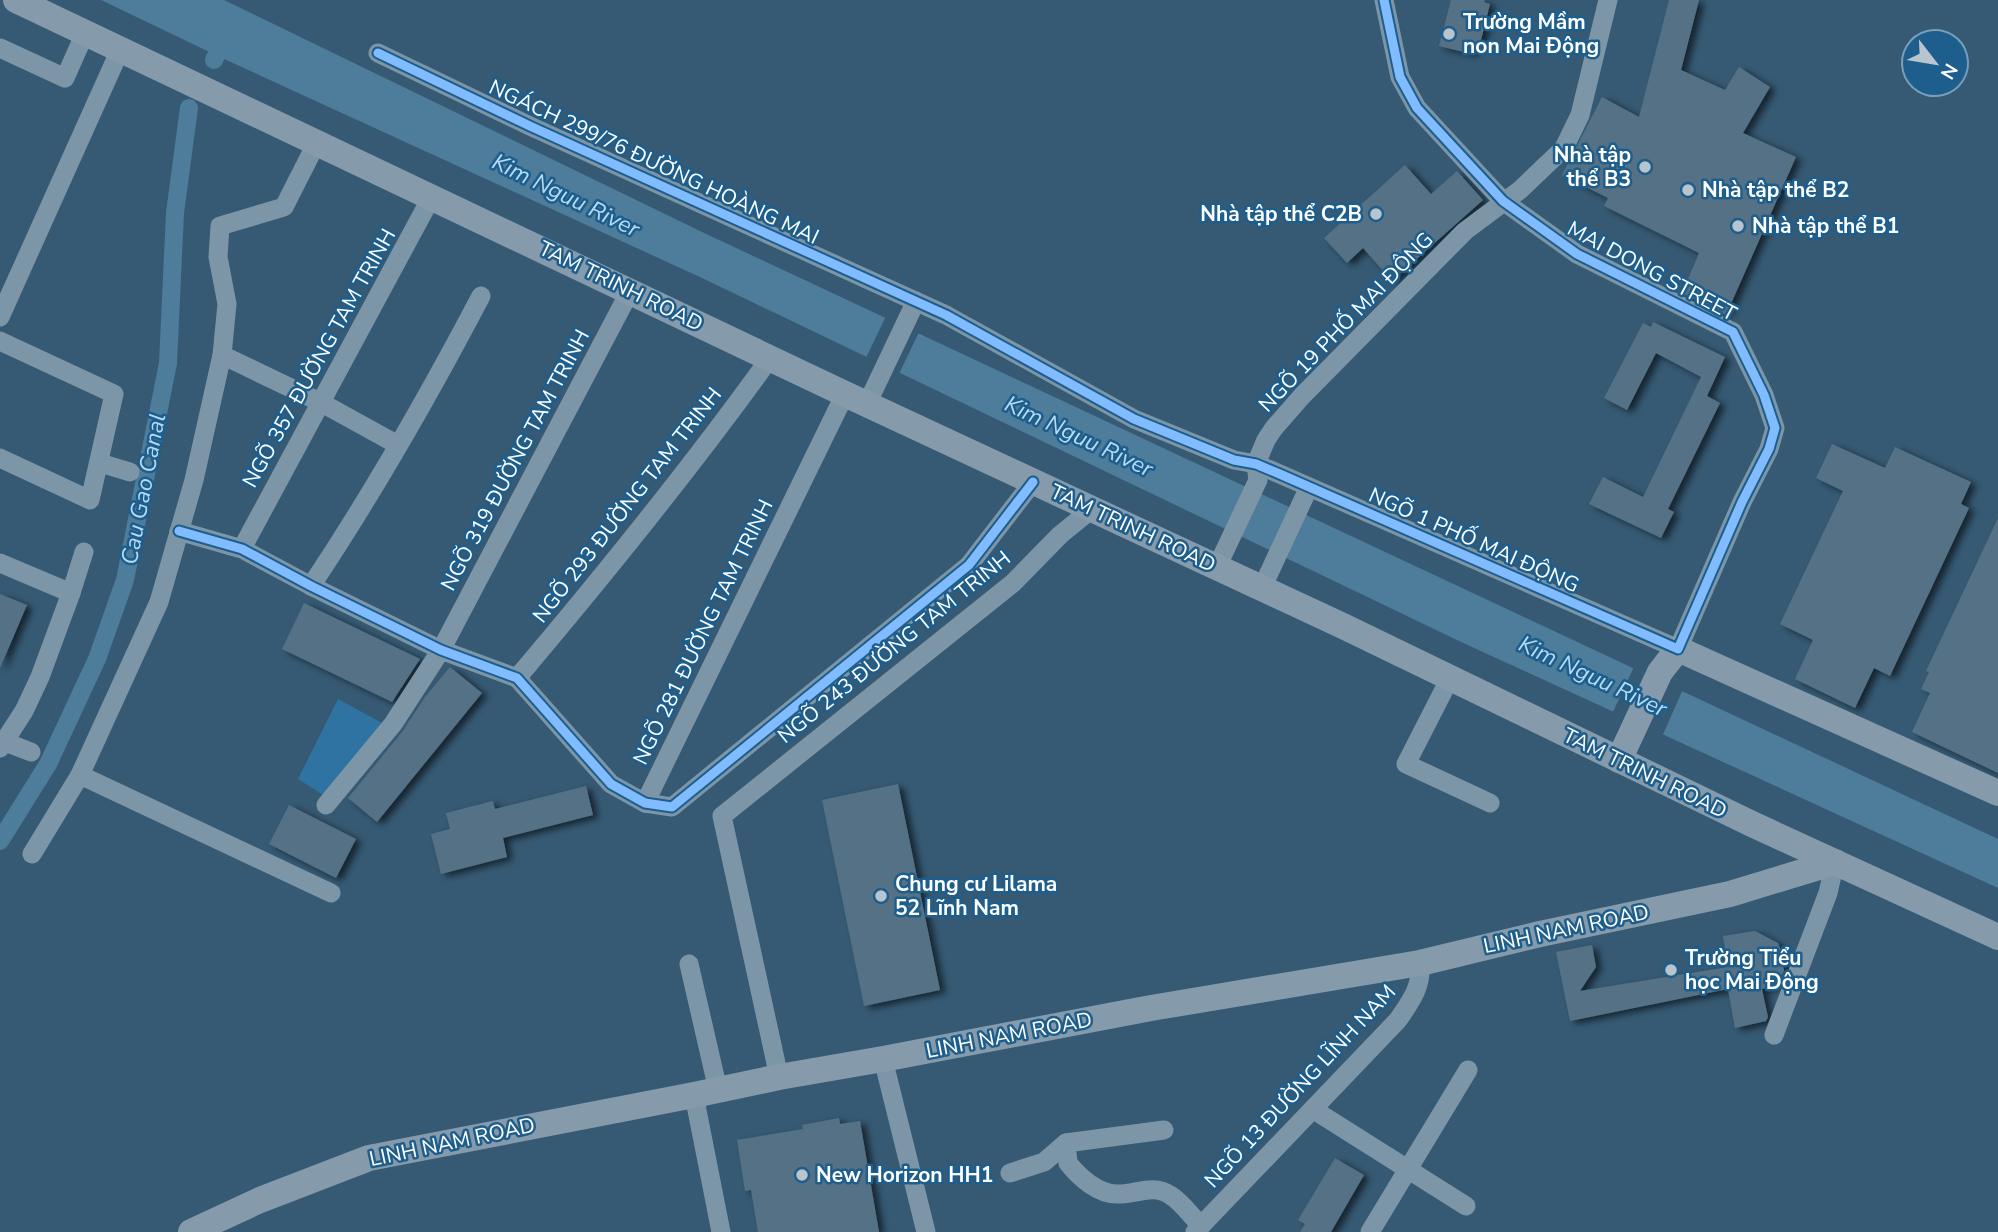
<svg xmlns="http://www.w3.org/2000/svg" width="1998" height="1232" viewBox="0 0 1998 1232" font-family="'Nunito Sans',sans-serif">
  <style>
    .green { fill: #2e73a1 }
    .water { fill: #4e7c9b }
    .pier { fill: #365a74 }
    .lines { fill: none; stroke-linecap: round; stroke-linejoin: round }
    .canal { stroke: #4e7c9b; stroke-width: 18 }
    .building { fill: #547185; filter: url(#shadow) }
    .minor { stroke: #7d96a7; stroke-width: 19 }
    .secondary { stroke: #859bac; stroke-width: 26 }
    .cycleway-casing { stroke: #1d5e8d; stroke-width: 13 }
    .cycleway { stroke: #80bcff; stroke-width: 9 }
    .poi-dot { fill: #b9c5ce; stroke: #1d5e8d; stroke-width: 2.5 }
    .labels { text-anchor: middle; stroke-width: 5; stroke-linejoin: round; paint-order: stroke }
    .poi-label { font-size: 21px; font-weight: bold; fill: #fff; stroke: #1d5e8d; text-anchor: start }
    .street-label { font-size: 21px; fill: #fff; stroke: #1d5e8d }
    .water-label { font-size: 23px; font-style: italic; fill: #b5dbf4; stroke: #1d5e8d }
  </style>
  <defs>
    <filter id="shadow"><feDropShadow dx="5.5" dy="3" stdDeviation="3.5" flood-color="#0009"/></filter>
  </defs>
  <rect width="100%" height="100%" fill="#365a74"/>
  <polygon class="green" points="338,699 384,724 325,796 298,779"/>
  <polygon class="water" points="101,0 224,0 702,232 1998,839 1998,888 1459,641 702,278 222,58"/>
  <g class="pier">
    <polygon points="887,314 920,330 898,376 865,360"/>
    <polygon points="1634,667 1683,689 1661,739 1611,716"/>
  </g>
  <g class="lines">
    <g class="canal">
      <polyline points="214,60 227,35"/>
      <polyline points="0,841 48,764 97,659 125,580 168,363 175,213 189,108"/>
    </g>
  </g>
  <g class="building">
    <polygon points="1451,0 1485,0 1484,2 1490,4 1479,48 1474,47 1472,54 1439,46"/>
    <polygon points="1669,0 1699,0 1681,70 1725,90 1739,67 1770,87 1743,133 1796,157 1726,315 1682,293 1699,253 1604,206 1608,198 1562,175 1602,97 1639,117"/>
    <polygon points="1405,165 1431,194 1457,171 1483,200 1392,281 1363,248 1347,263 1324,238"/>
    <polygon points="1653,322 1725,357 1707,396 1720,403 1668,509 1674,512 1661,538 1589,504 1603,477 1643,497 1701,377 1656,353 1627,410 1604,398 1643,323 1651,327"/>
    <polygon points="1832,444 1885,468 1895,447 1971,482 1961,504 1969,508 1890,676 1874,668 1855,708 1795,679 1813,640 1780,624 1843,491 1816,478"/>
    <polygon points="1998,518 1998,773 1912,732 1930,693 1921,689 1929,672 1926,671"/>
    <polygon points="0,594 27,605 0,668"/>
    <polygon points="304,603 420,659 392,702 282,649"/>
    <polygon points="450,667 482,693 377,822 348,798 402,732 425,697"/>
    <polygon points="898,784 940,990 864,1006 822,800"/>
    <polygon points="586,786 593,815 503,838 507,857 441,874 431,834 450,829 446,813 493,801 495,809"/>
    <polygon points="289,805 356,839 336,878 269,844"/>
    <polygon points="1755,931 1778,943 1783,956 1784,971 1776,986 1762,989 1768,1017 1766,1021 1735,1028 1728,989 1570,1021 1556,952 1592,945 1596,967 1580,991 1728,967 1723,936"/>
    <polygon points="839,1118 840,1124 860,1121 879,1232 758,1232 751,1190 745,1191 737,1140 803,1129 802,1125"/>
    <polygon points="1335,1158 1364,1175 1331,1232 1300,1232 1305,1224 1298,1220"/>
  </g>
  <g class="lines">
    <g class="minor">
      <polyline points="0,48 65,78 85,33"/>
      <polyline points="378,53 532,127 946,315 1134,419 1234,460 1256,464 1282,475 1678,649 1742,502 1769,449 1775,428 1764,395 1733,332 1577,254 1503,201 1417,108 1400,77 1384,0"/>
      <polyline points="0,317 120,50"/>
      <polyline points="0,341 114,394 90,500 0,458"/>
      <polyline points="222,355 320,402 398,445"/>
      <polyline points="867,404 916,301"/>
      <polyline points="100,463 130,472"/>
      <polyline points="179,531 242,549 311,586 441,650 517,678 611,784 645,803 672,807 969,565 1033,482"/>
      <polyline points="246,541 432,196"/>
      <polyline points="0,563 71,593"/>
      <polyline points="1217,567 1258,480 1256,464 1266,440 1274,428 1302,396 1465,231 1520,190 1564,148 1580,115 1608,0"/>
      <path d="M311,586C373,493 429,395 481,296"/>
      <polyline points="1262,588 1309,487"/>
      <path d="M517,678C605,574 690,469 770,358"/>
      <polyline points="1450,678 1406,764 1490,803"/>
      <polyline points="0,740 31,752"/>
      <polyline points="0,748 24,711 40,677 71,593 84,552"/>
      <polyline points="80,775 331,893"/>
      <polyline points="645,803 845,394"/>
      <polyline points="326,805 393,724 441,650 630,291"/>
      <polyline points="32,854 80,775 159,602 194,480 222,355 227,304 218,257 220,226 284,207 317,142"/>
      <polyline points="689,964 718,1090"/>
      <polyline points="1774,1035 1828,893 1835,862"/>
      <polyline points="883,1059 926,1232"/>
      <polyline points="779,1077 722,816 1013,583 1060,535 1092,509"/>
      <polyline points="694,1095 721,1232"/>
      <polyline points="1314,1110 1466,1206"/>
      <path d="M1164,1130L1066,1143L1068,1163C1080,1178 1098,1194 1117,1194C1135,1195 1153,1183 1170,1195C1182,1202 1191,1216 1201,1226"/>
      <polyline points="1010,1173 1044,1162 1066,1143"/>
      <path d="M1195,1232L1398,1020C1411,1001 1422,987 1420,963"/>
      <polyline points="1370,1232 1468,1070"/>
    </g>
    <g class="secondary">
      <polyline points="16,0 845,394 1343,626 1752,824 1998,937"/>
      <polyline points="1619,760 1660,672 1678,649 1998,793"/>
      <polyline points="191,1232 260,1200 369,1158 694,1095 779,1077 883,1059 1151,1008 1420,963 1540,934 1730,894 1835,862"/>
    </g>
    <g class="cycleway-casing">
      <g id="cycleway">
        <polyline points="378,53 532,127 946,315 1134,419 1234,460 1256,464 1282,475 1678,649 1742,502 1769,449 1775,428 1764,395 1733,332 1577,254 1503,201 1417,108 1400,77 1384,0"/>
        <polyline points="179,531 242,549 311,586 441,650 517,678 611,784 645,803 672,807 969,565 1033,482"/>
      </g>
    </g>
    <use href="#cycleway" class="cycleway"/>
  </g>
  <g class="poi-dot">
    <circle cx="1449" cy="34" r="7"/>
    <circle cx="1645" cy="167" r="7"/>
    <circle cx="1688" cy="190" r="7"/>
    <circle cx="1376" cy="214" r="7"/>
    <circle cx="1738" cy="226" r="7"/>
    <circle cx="881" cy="896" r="7"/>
    <circle cx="1671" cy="970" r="7"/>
    <circle cx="802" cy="1175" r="7"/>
  </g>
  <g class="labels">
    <g class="poi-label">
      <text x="1463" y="29">Trường Mầm<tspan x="1463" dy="24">non Mai Động</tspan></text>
      <text x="1631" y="162" text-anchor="end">Nhà tập<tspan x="1631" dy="24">thể B3</tspan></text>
      <text x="1702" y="197">Nhà tập thể B2</text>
      <text x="1362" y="221" text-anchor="end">Nhà tập thể C2B</text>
      <text x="1752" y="233">Nhà tập thể B1</text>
      <text x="895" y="891">Chung cư Lilama<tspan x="895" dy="24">52 Lĩnh Nam</tspan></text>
      <text x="1685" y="965">Trường Tiểu<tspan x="1685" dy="24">học Mai Động</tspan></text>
      <text x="816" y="1182">New Horizon HH1</text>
    </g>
    <g class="street-label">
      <text transform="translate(654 162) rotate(25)" y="7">NGÁCH 299/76 ĐƯỜNG HOÀNG MAI</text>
      <text transform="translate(1652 271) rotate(28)" y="7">MAI DONG STREET</text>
      <text transform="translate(621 286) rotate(26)" y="7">TAM TRINH ROAD</text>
      <text transform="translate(1346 322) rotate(-46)" y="7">NGÕ 19 PHỐ MAI ĐỘNG</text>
      <text transform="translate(319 358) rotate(-61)" y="7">NGÕ 357 ĐƯỜNG TAM TRINH</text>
      <text transform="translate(515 460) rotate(-62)" y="7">NGÕ 319 ĐƯỜNG TAM TRINH</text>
      <text transform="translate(627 505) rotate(-52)" y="7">NGÕ 293 ĐƯỜNG TAM TRINH</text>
      <text transform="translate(1133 528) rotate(25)" y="7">TAM TRINH ROAD</text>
      <text transform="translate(1474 540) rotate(24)" y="7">NGÕ 1 PHỐ MAI ĐỘNG</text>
      <text transform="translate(703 632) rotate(-64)" y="7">NGÕ 281 ĐƯỜNG TAM TRINH</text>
      <text transform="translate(894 647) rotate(-39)" y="7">NGÕ 243 ĐƯỜNG TAM TRINH</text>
      <text transform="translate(1645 773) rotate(26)" y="7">TAM TRINH ROAD</text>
      <text transform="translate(1566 929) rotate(-12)" y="7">LINH NAM ROAD</text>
      <text transform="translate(1009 1035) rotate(-11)" y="7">LINH NAM ROAD</text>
      <text transform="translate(1300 1086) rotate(-47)" y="7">NGÕ 13 ĐƯỜNG LĨNH NAM</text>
      <text transform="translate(452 1142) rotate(-12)" y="7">LINH NAM ROAD</text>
    </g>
    <g class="water-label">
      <text transform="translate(566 195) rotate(26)" y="8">Kim Nguu River</text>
      <text transform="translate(1079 436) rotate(25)" y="8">Kim Nguu River</text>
      <text transform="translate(143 489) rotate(-79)" y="8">Cau Gao Canal</text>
      <text transform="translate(1593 676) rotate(25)" y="8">Kim Nguu River</text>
    </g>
  </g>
  <g transform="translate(1935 63) rotate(121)"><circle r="33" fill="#1d5e8d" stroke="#779ebb" stroke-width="2"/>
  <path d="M0-5L12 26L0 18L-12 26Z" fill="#b9c5ce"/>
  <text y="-10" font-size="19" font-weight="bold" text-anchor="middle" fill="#ffffff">N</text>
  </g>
</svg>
